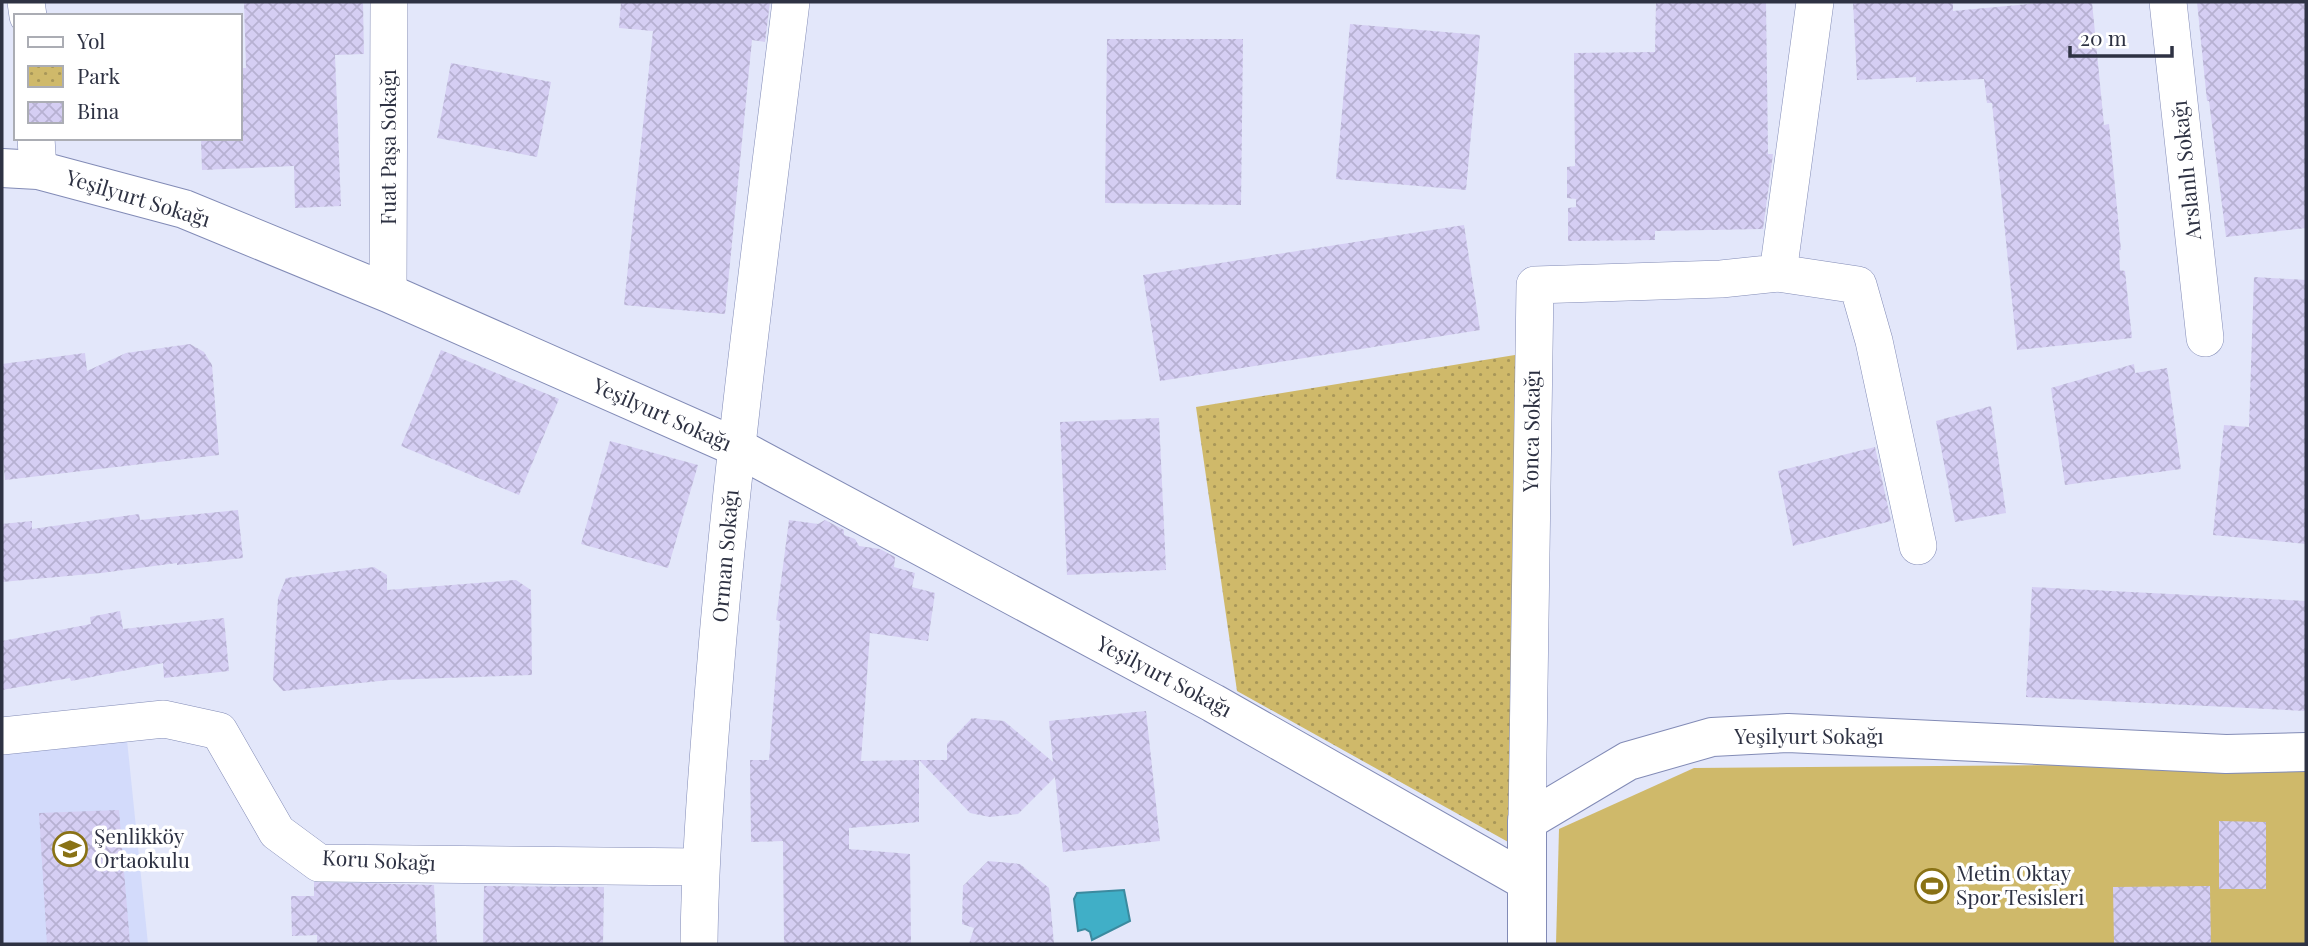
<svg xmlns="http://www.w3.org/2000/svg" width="2308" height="946" viewBox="0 0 2308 946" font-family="'Playfair Display',serif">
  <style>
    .built { fill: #d3dbfb }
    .park { fill: url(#park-dots) }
    .garden { fill: #cfb96a }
    .water { fill: #40afc7; stroke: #3b8a9f; stroke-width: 2 }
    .building { fill: url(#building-cross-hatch) }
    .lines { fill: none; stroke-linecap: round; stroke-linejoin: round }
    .minor-casing { stroke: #828bb6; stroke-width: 38 }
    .secondary-casing { stroke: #828bb6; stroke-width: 40 }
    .minor { stroke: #fff; stroke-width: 37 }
    .secondary { stroke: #fff; stroke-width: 38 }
    .labels { text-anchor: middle; stroke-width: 7; stroke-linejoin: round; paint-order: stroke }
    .street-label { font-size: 21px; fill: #2e3243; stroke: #fff }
    .poi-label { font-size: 21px; fill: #2e3243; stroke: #fff; text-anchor: start }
  </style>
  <defs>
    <pattern id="park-dots" width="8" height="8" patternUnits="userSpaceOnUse" patternTransform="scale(1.75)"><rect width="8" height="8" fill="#cfb96a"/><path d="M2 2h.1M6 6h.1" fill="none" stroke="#a89759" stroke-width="1.8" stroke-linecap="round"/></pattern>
    <pattern id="building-cross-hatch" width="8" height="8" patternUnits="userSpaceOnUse" patternTransform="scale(1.75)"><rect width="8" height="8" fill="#d5cef3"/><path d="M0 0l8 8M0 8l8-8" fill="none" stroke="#b7b1d2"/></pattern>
  </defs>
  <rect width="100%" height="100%" fill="#e3e7fa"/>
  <polygon class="built" points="127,740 148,944 2,944 2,754"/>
  <polygon class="park" points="1521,354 1510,843 1237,691 1196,407"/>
  <polygon class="garden" points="2306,763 2306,944 1556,944 1559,829 1694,768"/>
  <polygon class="water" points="1124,890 1130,921 1092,940 1090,932 1085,929 1078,931 1074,899 1077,893"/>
  <g class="building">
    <polygon points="244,2 363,2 364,54 335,55 341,206 295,208 294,166 202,170 201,138 240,138 240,68 246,68"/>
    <polygon points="621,2 770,2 765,42 752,40 725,314 624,305 653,31 619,28"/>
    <polygon points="1656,2 1766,2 1768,154 1773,154 1763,229 1655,231 1655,240 1568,241 1568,208 1576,207 1576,199 1567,198 1567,167 1575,166 1574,53 1655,52"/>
    <polygon points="1853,2 1953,2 1953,11 2049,2 2092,2 2104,125 2109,124 2121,250 2119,250 2120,270 2125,271 2132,338 2017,350 1992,103 1987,103 1984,79 1916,82 1916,77 1857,80"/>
    <polygon points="2197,2 2306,2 2306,228 2226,237 2209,101 2207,101"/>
    <polygon points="1350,24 1480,35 1466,190 1336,179"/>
    <polygon points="1107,39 1243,39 1241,205 1105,203"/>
    <polygon points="451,63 551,82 537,157 437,138"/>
    <polygon points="1464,225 1480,330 1160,381 1143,275"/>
    <polygon points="2254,277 2306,280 2306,544 2213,535 2224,425 2249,427"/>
    <polygon points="190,344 204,352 212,365 219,455 5,480 2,451 2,364 85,353 87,371 126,353"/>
    <polygon points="441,350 559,399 519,495 401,446"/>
    <polygon points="2134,364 2135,373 2167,368 2181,469 2065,485 2051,388"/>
    <polygon points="1991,406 2006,513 1955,522 1936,421"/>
    <polygon points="1159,418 1166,570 1067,575 1060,422"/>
    <polygon points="610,441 698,465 668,568 581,544"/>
    <polygon points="1875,447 1891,521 1793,546 1778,471"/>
    <polygon points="238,510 243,558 177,565 177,563 101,573 2,582 2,524 32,521 32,529 139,514 140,520"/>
    <polygon points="789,520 818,524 825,520 844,530 844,535 855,539 859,546 880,549 895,557 894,567 915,573 912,587 935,593 928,641 870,633 861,761 919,760 919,822 849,828 849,849 910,854 911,944 784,944 783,841 751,842 750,760 769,760 780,621 776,620"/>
    <polygon points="374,567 387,575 387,590 516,580 531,590 532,675 389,680 283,691 273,680 278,598 286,578"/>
    <polygon points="2032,587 2306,601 2306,711 2026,697"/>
    <polygon points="120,611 123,629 224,618 229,671 164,678 163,663 71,681 70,678 2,690 2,641 91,624 90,617"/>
    <polygon points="1146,711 1160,841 1063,852 1055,777 1018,814 990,817 970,813 919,760 947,760 947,744 972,718 1004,721 1053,762 1049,721"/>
    <polygon points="119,810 130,944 47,944 39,813"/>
    <polygon points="2219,821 2266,822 2266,889 2219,889"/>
    <polygon points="988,861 1020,864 1049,888 1054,944 969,944 974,928 962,924 963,886"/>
    <polygon points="314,882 434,885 437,944 317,944 317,935 292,936 291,896 314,896"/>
    <polygon points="484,886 604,887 603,944 483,944"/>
    <polygon points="2210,886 2211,944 2114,944 2113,887"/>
  </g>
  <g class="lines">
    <g class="minor-casing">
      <g id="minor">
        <polyline points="26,2 28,16"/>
        <polyline points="2168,2 2205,338"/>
        <polyline points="36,138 38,170"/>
        <polyline points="1778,273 1858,285 1874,341 1918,546"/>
        <polyline points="388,293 389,2"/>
        <polyline points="2,736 164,719 219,731 277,832 319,863 700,867"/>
        <polyline points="1527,821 1535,285 1721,279 1778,273 1815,2"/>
        <path d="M699,944C700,858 707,772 714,685C732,457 763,229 791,2"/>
      </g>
    </g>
    <g class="secondary-casing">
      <g id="secondary">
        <polyline points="2,168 38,170 184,209 388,293 736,447 1213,703 1526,881"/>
        <polyline points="1527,944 1527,821 1628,761 1712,737 1788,733 2226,754 2306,752"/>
      </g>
    </g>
    <use href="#minor" class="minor"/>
    <use href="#secondary" class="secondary"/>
  </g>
  <defs>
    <g id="school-ring" transform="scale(1.75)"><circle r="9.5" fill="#fff" stroke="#897215" stroke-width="1.5"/><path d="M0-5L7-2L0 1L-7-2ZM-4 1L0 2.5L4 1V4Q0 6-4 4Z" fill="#897215"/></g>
    <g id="stadium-ring" transform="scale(1.75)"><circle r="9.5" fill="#fff" stroke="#897215" stroke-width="1.5"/><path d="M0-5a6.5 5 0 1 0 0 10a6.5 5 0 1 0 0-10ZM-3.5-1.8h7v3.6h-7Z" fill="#897215"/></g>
  </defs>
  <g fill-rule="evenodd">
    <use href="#school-ring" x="70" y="849"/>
    <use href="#stadium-ring" x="1932" y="886"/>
  </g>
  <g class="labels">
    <g class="street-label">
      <text transform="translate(389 147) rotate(-90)" y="7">Fuat Paşa Sokağı</text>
      <text transform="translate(2187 170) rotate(-96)" y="7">Arslanlı Sokağı</text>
      <text transform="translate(138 199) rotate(17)" y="7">Yeşilyurt Sokağı</text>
      <text transform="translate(662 415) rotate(24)" y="7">Yeşilyurt Sokağı</text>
      <text transform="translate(1532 431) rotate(-89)" y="7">Yonca Sokağı</text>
      <text transform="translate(726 556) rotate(-85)" y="7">Orman Sokağı</text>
      <text transform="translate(1164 677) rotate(28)" y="7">Yeşilyurt Sokağı</text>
      <text x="1809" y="744">Yeşilyurt Sokağı</text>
      <text transform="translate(379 861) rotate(3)" y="7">Koru Sokağı</text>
    </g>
    <g class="poi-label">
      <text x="94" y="844">Şenlikköy<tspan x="94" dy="24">Ortaokulu</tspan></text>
      <text x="1956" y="881">Metin Oktay<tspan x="1956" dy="24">Spor Tesisleri</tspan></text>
    </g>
  </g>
  <rect width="2308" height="946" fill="none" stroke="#2e3243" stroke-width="7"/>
  <rect x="14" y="14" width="228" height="126" fill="#ffffff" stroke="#abadb4" stroke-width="2"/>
  <rect x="28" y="37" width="35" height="10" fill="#ffffff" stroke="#abadb4" stroke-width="2"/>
  <text x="77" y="49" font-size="21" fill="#2e3243">Yol</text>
  <rect x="28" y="66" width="35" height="21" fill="url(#park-dots)" stroke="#abadb4" stroke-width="2"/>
  <text x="77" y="84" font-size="21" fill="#2e3243">Park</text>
  <rect x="28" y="102" width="35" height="21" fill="url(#building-cross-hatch)" stroke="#abadb4" stroke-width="2"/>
  <text x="77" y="119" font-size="21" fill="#2e3243">Bina</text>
  <path d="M2070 46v10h102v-10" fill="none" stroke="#2e3243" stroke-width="3.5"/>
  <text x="2080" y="46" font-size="21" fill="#2e3243" stroke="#ffffff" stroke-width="5" paint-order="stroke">20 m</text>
</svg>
